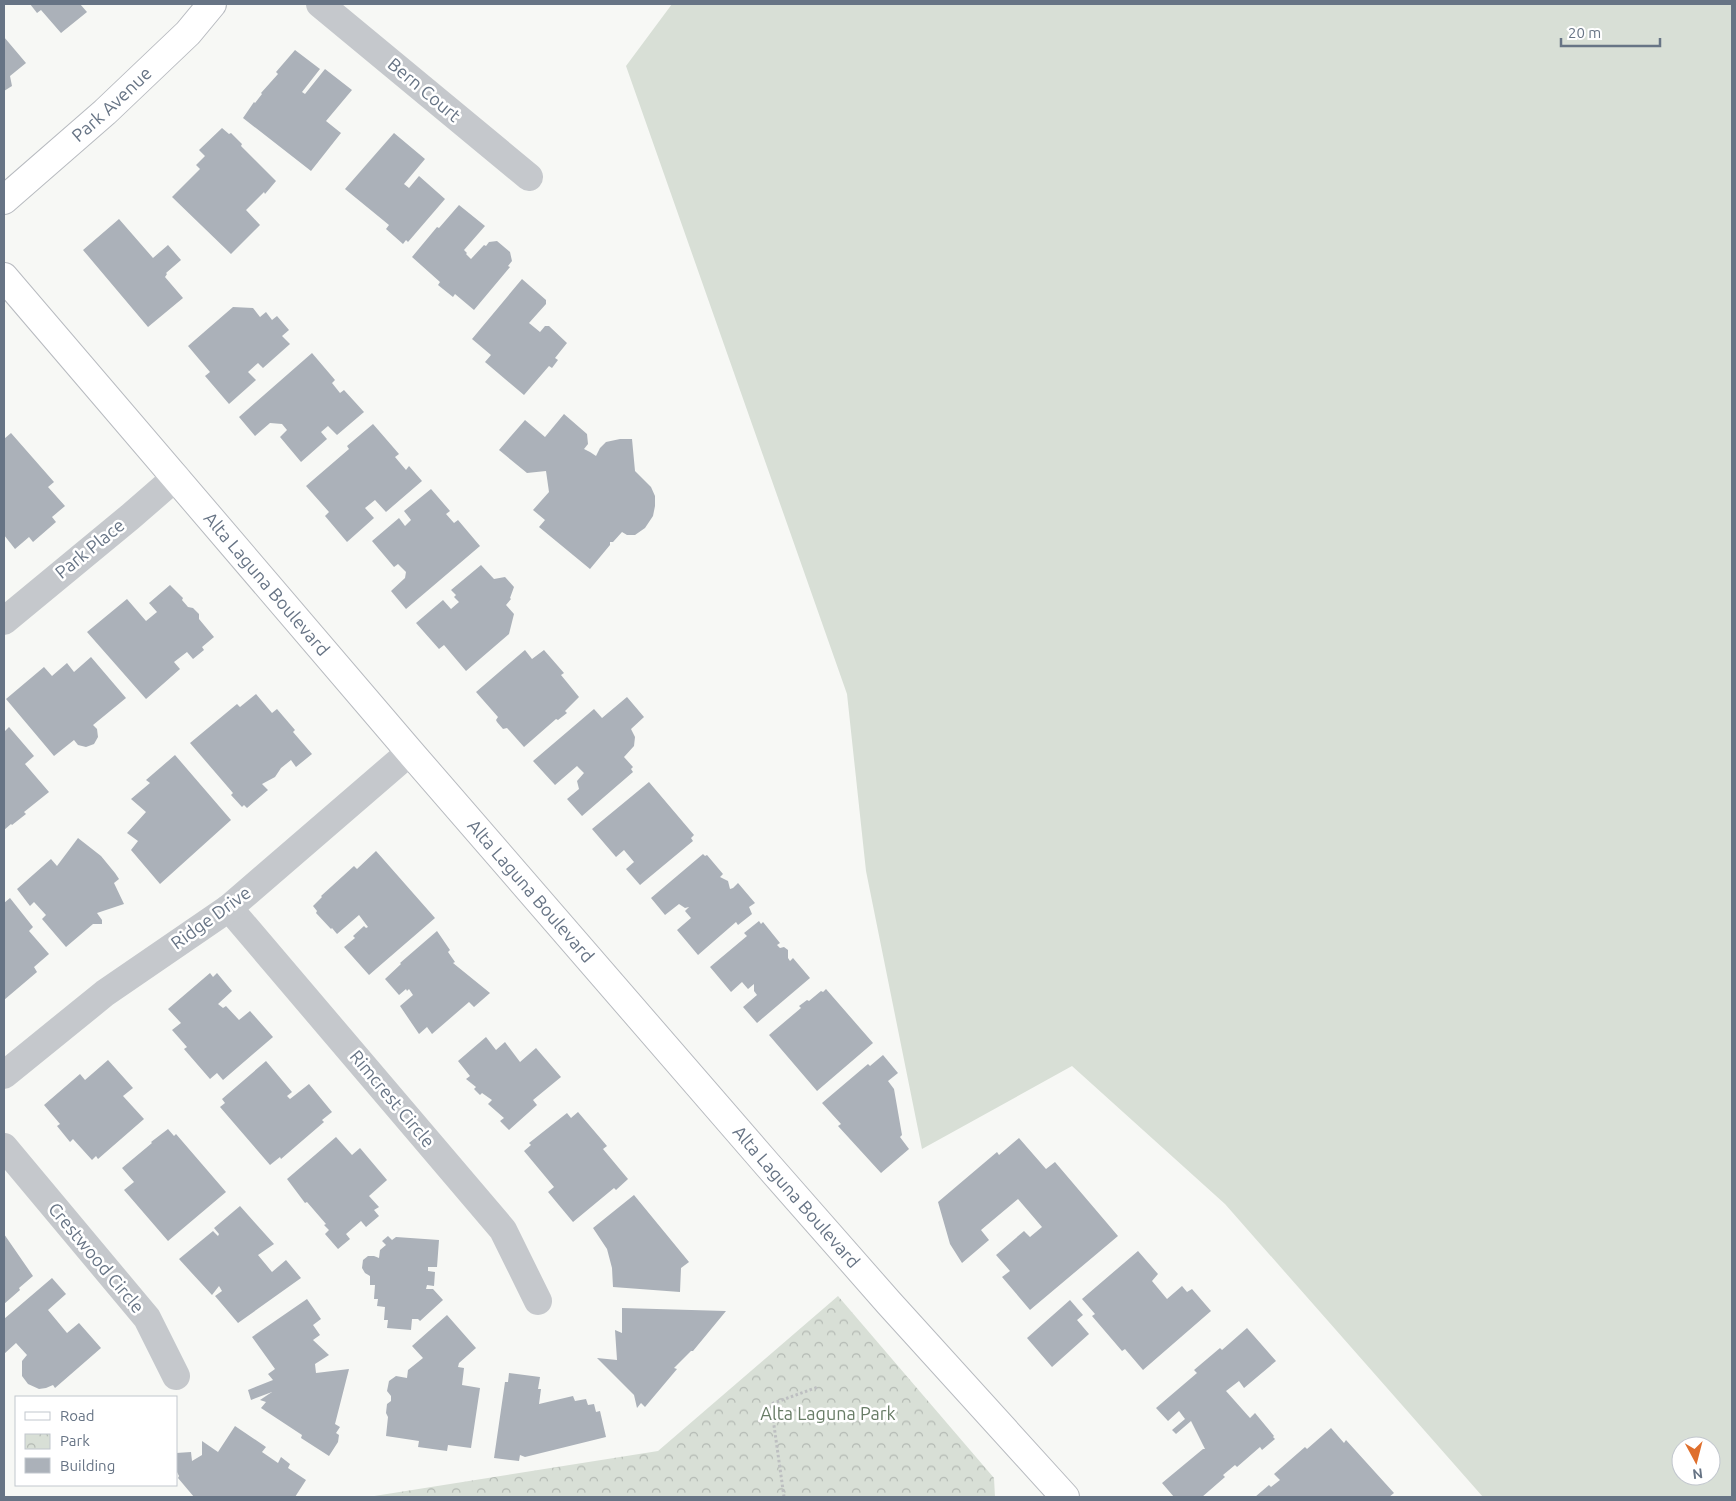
<svg xmlns="http://www.w3.org/2000/svg" width="1736" height="1501" viewBox="0 0 1736 1501" font-family="Ubuntu,sans-serif">
  <style>
    .grass { fill: #d8dfd6; fill-rule: evenodd }
    .park { fill: url(#park-crowns) }
    .building { fill: #abb1b9 }
    .lines { fill: none; stroke-linecap: round; stroke-linejoin: round }
    .secondary-casing { stroke: #b8bbc0; stroke-width: 30 }
    .path { stroke: #bdbfc1; stroke-width: 3; stroke-dasharray: 2.5 2.5; stroke-linecap: butt }
    .street { stroke: #c5c8cc; stroke-width: 28 }
    .secondary { stroke: #fff; stroke-width: 28 }
    .labels { text-anchor: middle; stroke-width: 5; stroke-linejoin: round; paint-order: stroke }
    .street-label { font-size: 18px; fill: #677485; stroke: #fff }
    .park-label { font-size: 18px; fill: #687c66; stroke: #fff }
  </style>
  <defs>
    <pattern id="park-crowns" width="20" height="18" patternUnits="userSpaceOnUse" patternTransform="scale(1.25)"><rect width="20" height="18" fill="#d8dfd6"/><path d="M2 6a3 3 0 1 1 6 0M12 15a3 3 0 1 1 6 0" fill="none" stroke="#b3b9b3"/></pattern>
  </defs>
  <rect width="100%" height="100%" fill="#f7f8f5"/>
  <path class="grass" d="M672,4H1732V1497H1483L1225,1204L1072,1066L922,1149L866,871L847,694L626,66ZM1681,1446H1711V1476H1681Z"/>
  <polygon class="park" points="838,1296 994,1478 995,1497 368,1497 658,1451"/>
  <g class="building">
    <polygon points="30,4 80,4 87,12 61,33 41,10 37,13"/>
    <polygon points="4,37 26,63 10,76 12,86 4,91"/>
    <polygon points="295,50 320,69 302,92 305,94 325,69 352,90 326,121 341,133 311,171 243,118 254,102 255,103 262,94 261,93 278,74 276,72"/>
    <polygon points="222,128 229,134 231,133 242,144 241,146 276,181 265,194 264,192 246,210 260,225 231,254 172,197 200,169 196,165 205,156 199,150"/>
    <polygon points="394,133 425,159 404,184 409,188 419,176 445,199 408,242 406,240 403,244 386,229 389,225 345,189"/>
    <polygon points="459,205 485,226 464,250 467,253 466,254 471,259 484,245 486,246 489,242 497,241 510,252 512,261 508,266 510,267 474,310 455,294 453,297 438,285 440,282 412,257 437,227 439,228"/>
    <polygon points="119,219 153,258 168,245 181,260 166,273 167,274 165,277 183,298 148,327 83,250"/>
    <polygon points="522,279 546,300 546,304 529,323 540,332 545,326 549,326 567,343 555,358 558,360 552,368 549,366 524,395 485,362 491,355 472,339"/>
    <polygon points="233,307 253,308 260,317 266,312 272,320 277,316 289,330 282,336 290,344 263,368 258,363 248,372 256,380 229,404 205,376 210,372 188,346"/>
    <polygon points="312,353 335,380 332,383 340,393 344,390 364,412 337,435 328,426 321,432 327,439 301,462 280,437 287,430 282,424 270,423 255,436 239,417"/>
    <polygon points="564,414 587,434 588,444 584,449 590,452 596,456 600,448 606,442 620,439 632,439 635,471 651,487 655,496 655,506 653,516 645,528 635,535 627,535 622,532 613,542 610,542 610,545 590,569 539,527 545,520 533,510 549,492 546,471 527,473 499,450 525,420 545,437"/>
    <polygon points="373,424 399,454 395,457 406,470 409,466 422,481 386,512 375,500 365,508 374,518 347,542 325,516 329,512 306,486 349,449 347,446"/>
    <polygon points="11,433 54,482 48,487 65,506 52,517 56,522 33,542 29,537 15,549 4,535 4,439"/>
    <polygon points="431,489 450,511 446,514 454,523 458,520 480,546 406,609 391,591 405,578 406,572 398,564 394,567 372,541 399,518 405,526 411,520 404,511"/>
    <polygon points="481,565 494,579 505,577 514,587 510,598 511,599 506,605 514,614 509,634 466,671 444,645 439,649 416,623 443,600 451,609 459,602 454,597 456,595 451,590"/>
    <polygon points="170,585 183,598 182,600 188,607 193,608 199,614 199,619 214,637 202,647 204,650 193,659 187,652 174,662 180,669 146,699 87,632 127,599 146,621 157,612 149,603"/>
    <polygon points="525,650 532,659 544,650 564,673 561,675 579,697 565,711 567,713 558,720 556,719 524,747 507,728 503,729 497,722 496,720 498,717 476,692"/>
    <polygon points="91,657 126,698 93,725 97,729 98,737 94,744 86,747 78,745 74,740 54,756 6,699 44,667 52,676 67,663 74,672"/>
    <polygon points="256,694 272,713 277,709 295,730 293,732 312,754 296,767 291,760 281,768 275,777 262,784 268,790 247,808 244,805 242,807 231,795 233,793 190,743 237,704 240,707"/>
    <polygon points="627,697 644,717 631,729 635,737 634,746 624,757 633,767 631,769 633,772 582,816 567,799 579,789 577,781 584,773 577,766 555,785 533,761 594,709 602,718"/>
    <polygon points="9,727 34,756 25,764 49,792 24,812 26,814 12,825 11,824 4,830 4,732"/>
    <polygon points="175,755 231,820 160,884 131,850 138,841 127,833 146,812 131,799 150,783 146,780"/>
    <polygon points="649,782 694,835 691,838 693,841 640,885 626,869 634,862 624,850 616,857 592,829"/>
    <polygon points="78,838 101,856 115,873 119,879 114,883 124,904 97,913 102,920 102,924 93,924 66,947 42,919 46,915 34,902 30,906 17,889 51,859 57,866"/>
    <polygon points="376,851 435,918 369,975 344,947 355,938 353,936 364,926 366,928 368,927 359,915 337,934 332,928 331,929 316,913 317,911 313,906 322,897 321,896 354,866 357,869"/>
    <polygon points="703,854 705,856 707,855 723,874 720,877 728,881 730,889 733,888 738,883 755,903 749,907 752,914 738,925 736,922 698,955 677,930 691,918 685,911 689,907 685,908 679,904 665,915 651,898"/>
    <polygon points="10,898 33,927 29,931 49,954 34,967 37,972 4,1000 4,903"/>
    <polygon points="759,921 761,924 763,922 780,943 777,945 780,948 784,947 788,950 788,958 790,961 793,958 810,978 757,1023 743,1007 757,995 754,991 754,984 748,989 742,982 731,992 710,967 747,936 744,933"/>
    <polygon points="437,931 450,950 448,952 455,962 453,963 490,993 474,1007 469,1002 432,1034 427,1027 419,1034 400,1006 413,995 409,989 407,991 406,989 399,995 385,979 401,964 400,963"/>
    <polygon points="210,973 213,977 217,973 232,991 218,1004 223,1008 226,1006 239,1020 250,1011 273,1037 223,1080 217,1073 210,1079 184,1049 187,1047 172,1030 181,1023 168,1009"/>
    <polygon points="826,989 873,1043 817,1091 769,1035 801,1008 799,1006 807,1000 809,1001 821,991 823,992"/>
    <polygon points="486,1037 496,1050 505,1042 520,1062 536,1048 561,1077 533,1100 537,1105 509,1130 500,1121 504,1118 488,1104 492,1100 482,1093 480,1095 474,1089 476,1087 466,1079 470,1076 458,1061"/>
    <polygon points="883,1055 898,1073 888,1081 894,1089 902,1135 900,1137 909,1149 881,1173 838,1126 841,1124 822,1103 868,1064 870,1066"/>
    <polygon points="108,1060 133,1088 123,1096 144,1119 98,1159 96,1156 92,1160 73,1139 70,1142 57,1126 60,1124 44,1105 80,1074 85,1080"/>
    <polygon points="266,1061 292,1092 287,1096 290,1099 309,1084 332,1112 322,1120 324,1122 281,1159 280,1157 270,1165 220,1107 225,1103 222,1099"/>
    <polygon points="578,1112 607,1146 603,1149 628,1179 616,1190 614,1188 573,1222 548,1192 554,1187 524,1151 531,1145 529,1143 567,1113 571,1118"/>
    <polygon points="168,1129 174,1136 176,1134 226,1192 168,1241 124,1190 134,1182 122,1168 152,1143 151,1142"/>
    <polygon points="336,1137 352,1155 360,1148 387,1180 369,1196 379,1207 374,1210 379,1216 366,1227 361,1221 346,1234 350,1239 338,1249 325,1234 329,1230 324,1225 326,1224 307,1202 305,1203 287,1179"/>
    <polygon points="1019,1138 1046,1169 1055,1162 1118,1236 1030,1310 1002,1277 1010,1271 996,1255 1024,1231 1030,1237 1042,1227 1018,1199 981,1230 989,1240 962,1263 950,1244 938,1202 997,1152 999,1155"/>
    <polygon points="634,1195 689,1262 681,1268 680,1292 613,1287 612,1268 607,1249 593,1228"/>
    <polygon points="240,1206 274,1244 258,1255 272,1272 286,1260 301,1278 238,1323 215,1296 222,1291 219,1286 212,1295 179,1259 213,1231 218,1236 219,1234 214,1228"/>
    <polygon points="4,1234 33,1276 19,1288 20,1290 4,1304"/>
    <polygon points="388,1236 392,1240 396,1237 439,1240 437,1267 428,1267 428,1271 435,1272 434,1286 427,1285 426,1289 433,1289 443,1300 420,1321 418,1319 412,1319 411,1330 387,1328 388,1320 384,1320 385,1307 377,1306 378,1299 374,1299 375,1285 370,1285 370,1276 365,1273 362,1268 363,1260 368,1256 374,1256 379,1258 380,1250 386,1245 382,1241"/>
    <polygon points="1138,1251 1158,1274 1152,1281 1167,1299 1182,1286 1187,1292 1192,1289 1211,1311 1143,1370 1125,1349 1122,1351 1092,1316 1095,1314 1082,1299"/>
    <polygon points="52,1278 66,1294 48,1310 67,1333 79,1323 101,1348 55,1388 53,1385 46,1388 39,1389 28,1384 22,1376 22,1361 27,1355 16,1343 4,1354 4,1319"/>
    <polygon points="307,1299 321,1319 313,1325 320,1335 313,1340 329,1355 315,1364 316,1373 349,1369 335,1424 340,1427 336,1433 339,1435 338,1442 329,1456 301,1438 302,1435 261,1408 266,1402 260,1400 272,1392 251,1400 248,1390 273,1380 268,1374 275,1369 252,1337"/>
    <polygon points="1070,1300 1083,1315 1077,1320 1089,1334 1052,1367 1027,1338"/>
    <polygon points="622,1308 726,1311 693,1351 691,1351 674,1368 677,1369 645,1407 641,1403 637,1408 634,1395 597,1358 617,1360 615,1330 622,1333"/>
    <polygon points="447,1315 476,1348 459,1363 458,1367 464,1368 462,1385 480,1388 471,1448 448,1445 447,1451 418,1447 419,1441 386,1436 388,1417 386,1413 387,1404 391,1401 391,1396 387,1391 389,1381 396,1376 407,1378 408,1370 423,1358 412,1346"/>
    <polygon points="1247,1328 1276,1361 1244,1388 1239,1381 1226,1391 1250,1418 1255,1413 1274,1436 1273,1437 1275,1439 1262,1450 1260,1447 1237,1467 1235,1465 1223,1475 1225,1477 1202,1497 1174,1497 1162,1483 1203,1449 1205,1449 1191,1421 1176,1434 1172,1430 1185,1419 1179,1411 1168,1421 1156,1408 1197,1373 1194,1370 1220,1348 1222,1350"/>
    <polygon points="509,1373 540,1377 538,1389 541,1389 539,1404 573,1396 575,1401 586,1399 588,1405 594,1404 596,1412 600,1411 606,1437 525,1457 520,1455 519,1461 494,1458 505,1382 508,1382"/>
    <polygon points="235,1426 266,1447 262,1452 278,1463 281,1457 290,1464 288,1468 306,1480 295,1497 194,1497 178,1478 179,1476 176,1470 176,1453 191,1452 192,1461 202,1455 202,1441 218,1452"/>
    <polygon points="1331,1428 1344,1443 1346,1440 1394,1493 1389,1497 1255,1497 1269,1485 1271,1487 1280,1480 1274,1474 1305,1447 1307,1449"/>
  </g>
  <g class="lines">
    <g class="secondary-casing">
      <g id="secondary">
        <path id="s1" d="M4,200L105,112L188,33L212,4"/>
        <path id="s2" d="M4,277L410,752L766,1163L889,1303L1065,1497"/>
      </g>
    </g>
    <polyline class="path" points="784,1497 771,1404 818,1387"/>
    <g class="street">
      <polyline points="320,4 529,177"/>
      <polyline points="4,621 130,517 176,477"/>
      <polyline points="229,908 503,1230 538,1301"/>
      <polyline points="4,1075 105,993 229,908 410,752"/>
      <polyline points="4,1147 147,1318 176,1376"/>
    </g>
    <use href="#secondary" class="secondary"/>
  </g>
  <g class="labels">
    <g class="street-label">
      <text transform="translate(424 90) rotate(40)" y="6">Bern Court</text>
      <text dy="6" stroke="none"><textPath href="#s1" startOffset="144">Park Avenue</textPath></text>
      <text transform="translate(90 549) rotate(-39)" y="6">Park Place</text>
      <text dy="6" stroke="none"><textPath href="#s2" startOffset="404">Alta Laguna Boulevard</textPath></text>
      <text dy="6" stroke="none"><textPath href="#s2" startOffset="809">Alta Laguna Boulevard</textPath></text>
      <text transform="translate(211 918) rotate(-36)" y="6">Ridge Drive</text>
      <text transform="translate(392 1099) rotate(50)" y="6">Rimcrest Circle</text>
      <text dy="6" stroke="none"><textPath href="#s2" startOffset="1214">Alta Laguna Boulevard</textPath></text>
      <text transform="translate(96 1258) rotate(50)" y="6">Crestwood Circle</text>
    </g>
    <g class="park-label">
      <text x="828" y="1420">Alta Laguna Park</text>
    </g>
  </g>
  <rect width="1736" height="1501" fill="none" stroke="#677485" stroke-width="10"/>
  <rect x="15" y="1396" width="162" height="90" fill="#ffffff" stroke="#c2c7ce"/>
  <rect x="25" y="1412" width="25" height="8" fill="#ffffff" stroke="#c2c7ce"/>
  <text x="60" y="1421" font-size="15" fill="#677485">Road</text>
  <rect x="25" y="1434" width="25" height="15" fill="url(#park-crowns)" stroke="#c2c7ce"/>
  <text x="60" y="1446" font-size="15" fill="#677485">Park</text>
  <rect x="25" y="1458" width="25" height="15" fill="#abb1b9" stroke="#c2c7ce"/>
  <text x="60" y="1471" font-size="15" fill="#677485">Building</text>
  <g transform="translate(1696 1461) rotate(173)"><circle r="24" fill="#ffffff" stroke="#c2c7ce"/>
  <path d="M0-4L9 19L0 12L-9 19Z" fill="#df6f2d"/>
  <text y="-8" font-size="14" font-weight="bold" text-anchor="middle" fill="#677485">N</text>
  </g>
  <path d="M1561 38v8h99v-8" fill="none" stroke="#677485" stroke-width="2.5"/>
  <text x="1568" y="38" font-size="15" fill="#677485" stroke="#ffffff" stroke-width="4" paint-order="stroke">20 m</text>
</svg>
